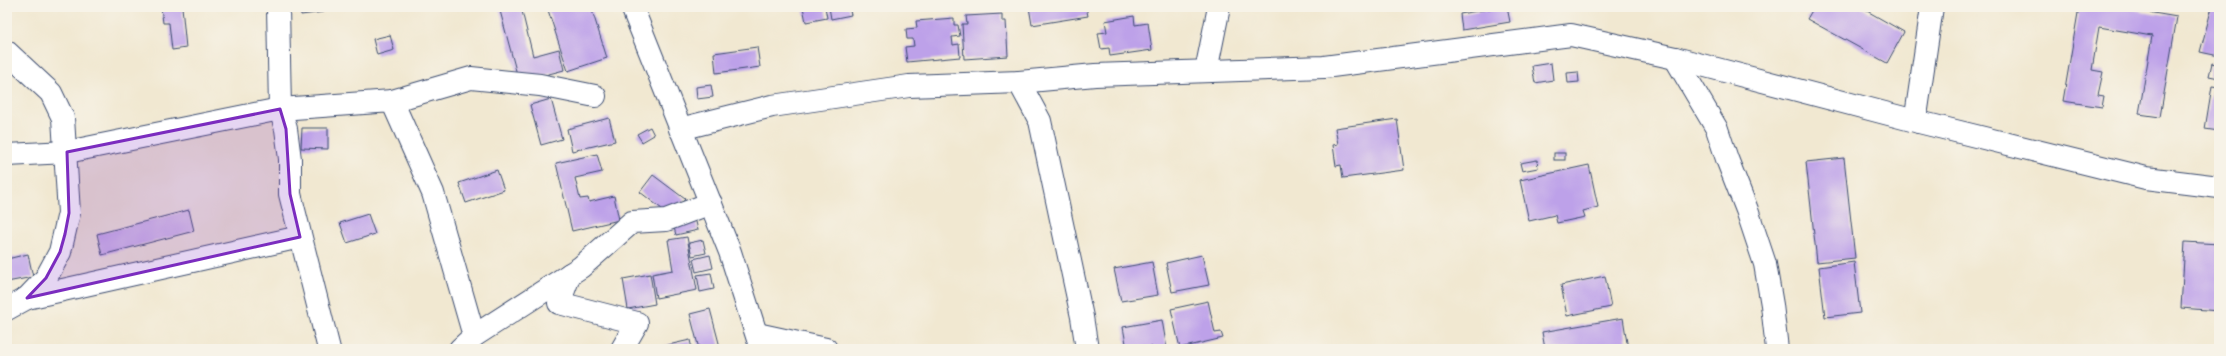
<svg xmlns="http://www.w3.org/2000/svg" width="2226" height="356" viewBox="0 0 2226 356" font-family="'Playpen Sans',sans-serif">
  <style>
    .building { fill: #bda1e9 }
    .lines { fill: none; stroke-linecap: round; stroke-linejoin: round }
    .minor-casing { stroke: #3b4b6f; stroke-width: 24 }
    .tertiary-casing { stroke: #3b4b6f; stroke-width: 24 }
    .minor { stroke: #fff; stroke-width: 22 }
    .tertiary { stroke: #fff; stroke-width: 22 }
    .marked { fill: #7b2cbf; fill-opacity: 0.2; stroke: #7b2cbf; stroke-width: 3; stroke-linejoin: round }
  </style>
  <rect width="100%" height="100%" fill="#f7f3e8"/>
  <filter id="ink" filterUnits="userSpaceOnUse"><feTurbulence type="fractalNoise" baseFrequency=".025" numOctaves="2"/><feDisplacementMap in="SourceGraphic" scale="8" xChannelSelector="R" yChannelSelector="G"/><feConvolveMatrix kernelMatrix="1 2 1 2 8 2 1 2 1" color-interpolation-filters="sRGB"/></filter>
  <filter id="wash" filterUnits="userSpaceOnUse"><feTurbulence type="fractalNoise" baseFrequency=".012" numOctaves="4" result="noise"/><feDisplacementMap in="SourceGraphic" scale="16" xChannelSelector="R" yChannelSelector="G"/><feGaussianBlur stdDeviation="0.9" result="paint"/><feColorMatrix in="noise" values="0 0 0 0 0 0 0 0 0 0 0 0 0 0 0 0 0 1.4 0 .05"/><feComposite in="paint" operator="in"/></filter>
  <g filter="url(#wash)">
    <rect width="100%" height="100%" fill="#f1e8d1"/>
    <g id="blocks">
      <g class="building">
        <polygon points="161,7 182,7 186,48 172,50 169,23 163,23"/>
        <polygon points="300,7 324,7 324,12 301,15"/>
        <polygon points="499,7 521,7 533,56 559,49 564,70 519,82"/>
        <polygon points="547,7 591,7 607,58 568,71"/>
        <polygon points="803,7 825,7 827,18 806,22"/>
        <polygon points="829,7 849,7 851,15 831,19"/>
        <polygon points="1029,7 1086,7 1088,16 1032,25"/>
        <polygon points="1500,7 1507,7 1510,22 1462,30 1460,14"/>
        <polygon points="1814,7 1860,7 1904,32 1887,63 1807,19"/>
        <polygon points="2079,7 2118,7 2177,17 2160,117 2139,114 2152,36 2099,27 2092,70 2103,72 2098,95 2104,96 2102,107 2063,101"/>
        <polygon points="2212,7 2219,7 2219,56 2200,52"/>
        <polygon points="1002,14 1002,21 1006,21 1008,56 964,59 962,24 967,24 966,16"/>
        <polygon points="1134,16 1135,25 1148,23 1152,50 1110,56 1109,48 1101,49 1098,33 1107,32 1105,21"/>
        <polygon points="954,18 954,25 958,25 960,36 952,37 953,45 959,44 960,57 907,62 905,47 914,46 913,39 907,39 906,29 917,28 916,21"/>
        <polygon points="390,35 394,50 377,55 373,39"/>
        <polygon points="757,47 760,67 716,73 714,53"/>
        <polygon points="1551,63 1553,80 1535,83 1532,66"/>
        <polygon points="2212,63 2219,65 2219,78 2209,76"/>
        <polygon points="1578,72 1579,82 1568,83 1567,73"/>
        <polygon points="711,85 713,97 697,99 696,87"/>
        <polygon points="2212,86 2219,87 2219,131 2205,129"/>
        <polygon points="551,99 562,139 541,145 530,105"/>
        <polygon points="609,118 615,141 572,151 567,129"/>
        <polygon points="1397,119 1404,170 1343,178 1341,165 1336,166 1333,145 1338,144 1335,128"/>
        <polygon points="650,127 654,135 642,142 637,134"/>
        <polygon points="302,128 328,128 328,149 301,148"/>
        <rect x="1554" y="153" width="11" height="7"/>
        <polygon points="597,154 602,172 575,178 580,199 588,198 589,202 614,196 619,220 572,231 556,163"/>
        <polygon points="1844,158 1855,258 1817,262 1806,162"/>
        <polygon points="1537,160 1538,168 1522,171 1520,163"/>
        <polygon points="1589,165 1598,207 1583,211 1585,217 1557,223 1555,215 1529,221 1520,180"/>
        <polygon points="497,170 504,190 466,203 459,183"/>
        <polygon points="653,175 685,199 671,216 640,192"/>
        <polygon points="189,210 194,231 102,255 97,234"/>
        <polygon points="368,214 375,234 347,243 340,223"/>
        <polygon points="694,214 698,230 676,235 672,220"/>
        <polygon points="687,237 697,290 656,298 652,274 673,270 668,240"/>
        <polygon points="703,240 706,253 692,256 689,243"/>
        <polygon points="2185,242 2219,244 2219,311 2181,308"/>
        <polygon points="28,254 33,277 7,282 7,259"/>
        <polygon points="710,255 713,268 696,272 693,259"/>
        <polygon points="1202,255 1209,285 1172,292 1166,263"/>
        <polygon points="1152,262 1158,295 1121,301 1114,269"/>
        <polygon points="1854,262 1860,313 1825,317 1819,267"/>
        <polygon points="711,273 714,289 700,292 697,275"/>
        <polygon points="650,274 655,304 628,309 623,279"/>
        <polygon points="1605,276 1611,307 1567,316 1561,285"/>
        <polygon points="1208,301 1215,333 1221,332 1223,338 1180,348 1171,309"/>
        <polygon points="710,309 720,347 699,349 690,314"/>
        <polygon points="1623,318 1628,349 1545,349 1542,332"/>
        <polygon points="1162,320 1167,349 1152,349 1151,346 1144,349 1127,349 1123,327"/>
        <polygon points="690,340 692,349 655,349 655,348"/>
      </g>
    </g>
  </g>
  <g filter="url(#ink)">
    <use href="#blocks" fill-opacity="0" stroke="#3b4b6f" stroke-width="1"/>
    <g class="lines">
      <g class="minor-casing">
        <g id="minor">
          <polyline points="278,7 280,109 286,129 290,159 290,194 329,349"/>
          <polyline points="7,52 51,93 63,118 69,213 60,252 46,278 27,298 7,309"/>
          <polyline points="1675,58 1717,129 1727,159 1747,210 1765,264 1772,305 1777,349"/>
          <polyline points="1206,71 1219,7"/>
          <polyline points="1019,82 1040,121 1082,317 1087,349"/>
          <polyline points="392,101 471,78 540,85 595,96"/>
          <polyline points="1919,122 1916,116 1932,7"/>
          <polyline points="680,129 772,106 909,86 1019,82 1095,75 1324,67 1571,35 1675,58 1919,122 2146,178 2219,187"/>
          <polyline points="7,155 67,152 280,109 392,101 433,193 474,336 460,349"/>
          <polyline points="570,274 559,303 637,323 622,349"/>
          <polyline points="27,298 300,237"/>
          <polyline points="757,334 826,349"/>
          <polyline points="474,336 581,267 632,222 666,220 711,203"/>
        </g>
      </g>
      <g class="tertiary-casing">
        <polyline id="tertiary" points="632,7 730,252 761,349"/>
      </g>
      <use href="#minor" class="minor"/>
      <use href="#tertiary" class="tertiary"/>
    </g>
  </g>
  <path class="marked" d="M280,109L286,129L290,194L300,237L27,298L46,278L60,252L65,234L69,213L67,152Z"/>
  <rect width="2226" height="356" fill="none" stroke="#f7f3e8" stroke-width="24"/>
</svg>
